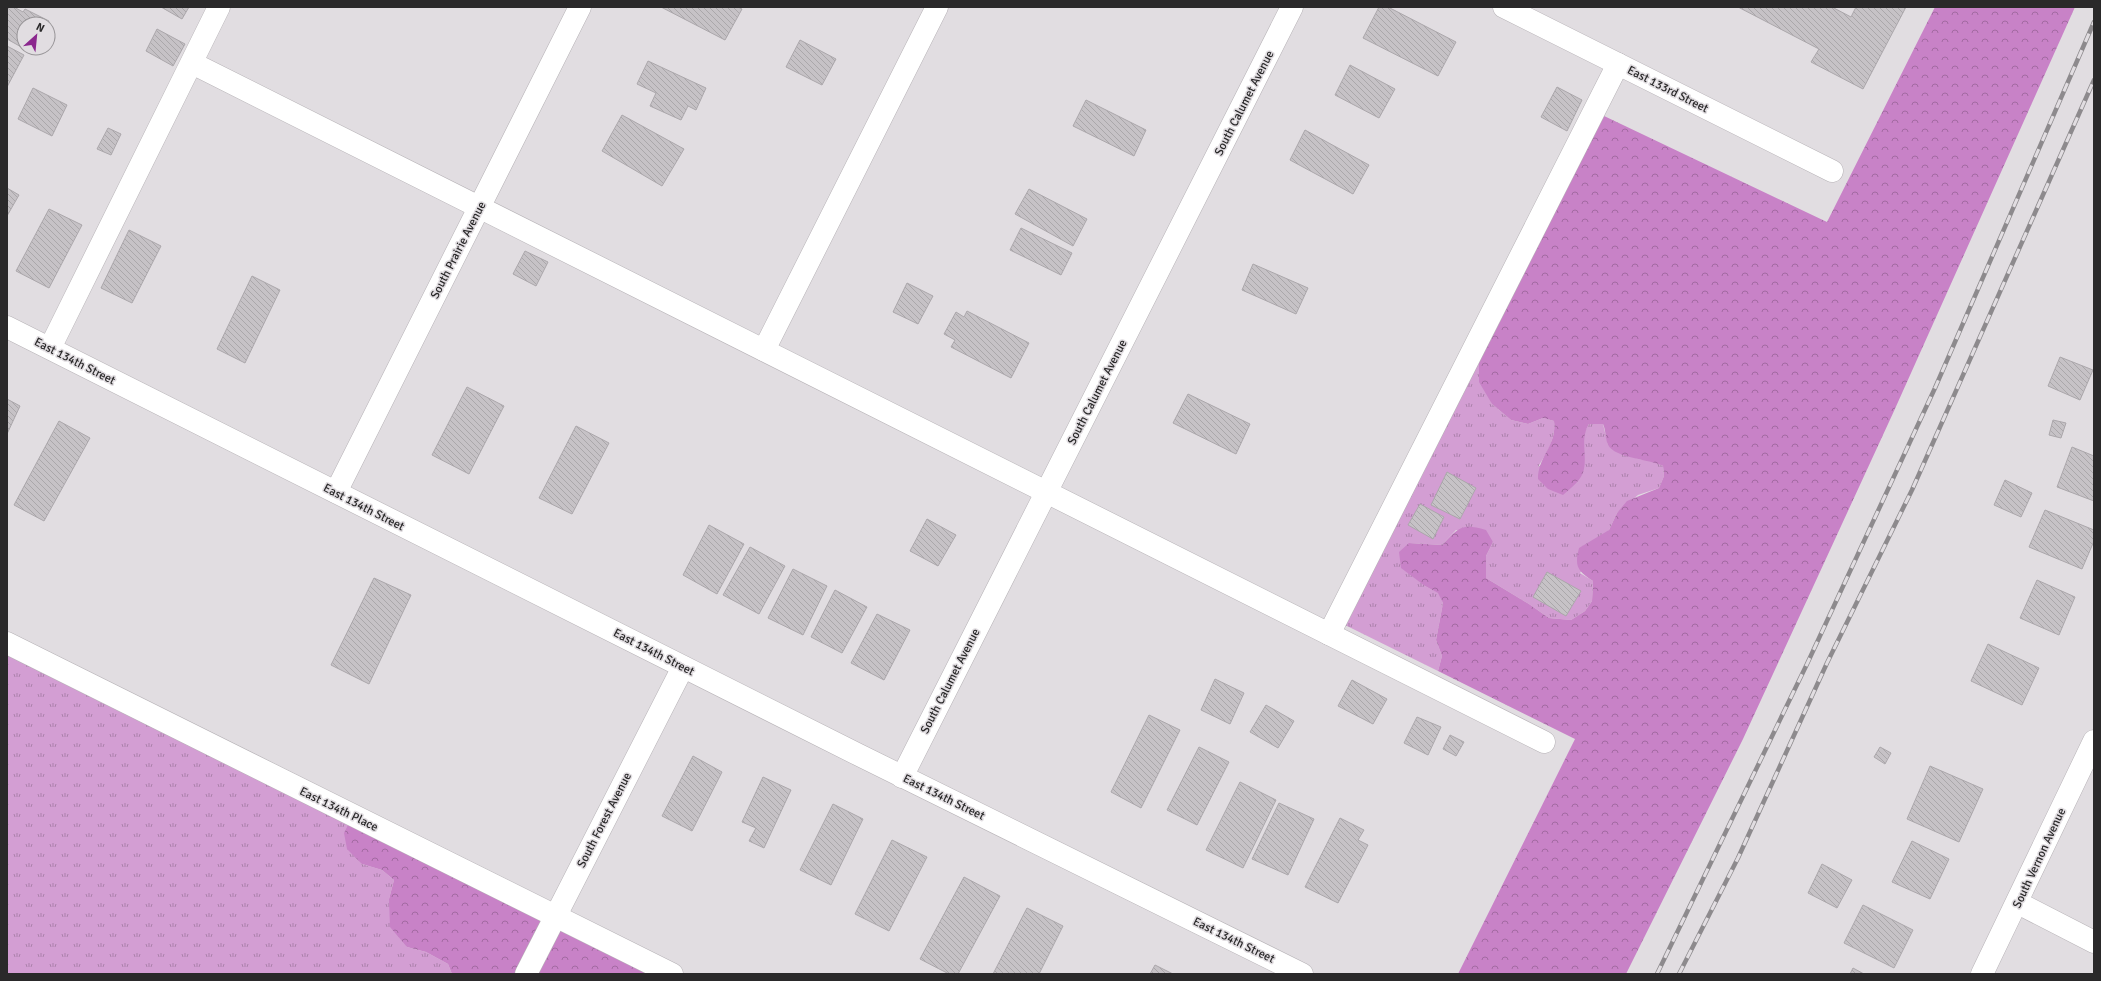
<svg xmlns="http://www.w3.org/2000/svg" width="2101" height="981" viewBox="0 0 2101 981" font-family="Signika,sans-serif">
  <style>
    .grass { fill: url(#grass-tufts) }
    .forest { fill: url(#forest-crowns) }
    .building { fill: url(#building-back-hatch); stroke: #aba7ab }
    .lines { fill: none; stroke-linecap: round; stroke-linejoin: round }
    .minor-casing { stroke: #b7b3b7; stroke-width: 23 }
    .minor { stroke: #fff; stroke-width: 22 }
    .rail-casing { stroke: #8d8a8d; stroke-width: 4.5 }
    .rail { stroke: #e1dde1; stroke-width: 3; stroke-dasharray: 9; stroke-linecap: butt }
    .labels { text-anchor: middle; stroke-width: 3; stroke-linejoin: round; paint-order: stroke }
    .street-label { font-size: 12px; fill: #2a292a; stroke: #e1dde1 }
  </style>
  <defs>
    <pattern id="grass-tufts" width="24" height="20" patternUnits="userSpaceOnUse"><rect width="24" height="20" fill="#d39ed3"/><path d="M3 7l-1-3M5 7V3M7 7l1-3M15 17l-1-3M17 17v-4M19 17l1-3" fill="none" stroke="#ab81ab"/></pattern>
    <pattern id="forest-crowns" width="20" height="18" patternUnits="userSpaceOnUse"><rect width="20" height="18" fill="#c882c7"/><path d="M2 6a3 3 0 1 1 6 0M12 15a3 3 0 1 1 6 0" fill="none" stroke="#a36aa2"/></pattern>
    <pattern id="building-back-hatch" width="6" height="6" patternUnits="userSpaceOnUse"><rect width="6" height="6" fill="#c6c2c6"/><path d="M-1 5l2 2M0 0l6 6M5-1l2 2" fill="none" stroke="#aaa7aa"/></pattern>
  </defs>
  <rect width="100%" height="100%" fill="#e1dde1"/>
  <g class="grass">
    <path d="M1479,358L1492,404L1511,420L1528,424L1543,418L1554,421C1556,439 1547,452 1538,467L1584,433L1589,424H1603L1608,445L1638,459L1653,461L1663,466L1664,476L1659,488L1638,495L1617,513L1609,530L1580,573L1593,581L1592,601L1585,611L1571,620L1549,618L1529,604L1486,578V556L1493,542L1456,530L1442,545L1409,543L1425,586L1439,593L1443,603L1436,640L1442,656L1438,671L1345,625Z"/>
    <polygon points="7,654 349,823 362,864 382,870 394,880 389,899 407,947 426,952 448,964 452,974 7,974"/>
  </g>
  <g class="forest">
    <path d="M1935,7H2075L1894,411L1743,739L1626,974H1458L1575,739L1438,671L1442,656L1436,640L1443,603L1438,593L1425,586L1401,568L1399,552L1409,543L1442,545C1459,527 1462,523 1486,530L1493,542L1486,556V578L1529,604L1549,618L1571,620L1585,611L1592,601L1593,581C1578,571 1574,567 1579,548L1609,530L1617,513L1627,501L1659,488L1664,476L1663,466C1649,459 1615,458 1608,445C1605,439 1606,430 1603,424H1589C1580,439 1587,453 1584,469C1582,480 1571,488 1563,495L1548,489L1538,479C1538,456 1557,446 1554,421L1543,418L1528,424L1511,420L1492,404L1479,382V358L1602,115L1827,222Z"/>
    <polygon points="349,823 653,974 452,974 448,964 426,952 407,947 390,927 389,899 394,880 382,870 362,864 347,849 344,833"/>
  </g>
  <g class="building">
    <polygon points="7,7 14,7 23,12 25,9 49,21 48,24 24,24 24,48 35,48 32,53 7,39"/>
    <polygon points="161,7 189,7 182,19"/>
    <polygon points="661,7 738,7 742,9 725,40"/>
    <polygon points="1379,7 1388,7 1456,42 1438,76 1363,38"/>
    <polygon points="1738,7 1832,7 1851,17 1856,7 1906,7 1863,89 1811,62 1819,49"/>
    <polygon points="157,29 185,44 173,66 146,51"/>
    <polygon points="800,40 836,59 822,85 786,67"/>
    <polygon points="7,46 24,55 7,87"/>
    <polygon points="648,61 706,88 696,110 688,106 681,120 650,106 656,93 637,84"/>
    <polygon points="1350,65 1395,89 1379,118 1335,95"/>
    <polygon points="1557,87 1582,100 1567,131 1541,117"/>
    <polygon points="33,88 67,105 52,136 18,119"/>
    <polygon points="1086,100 1146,130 1134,156 1073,126"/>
    <polygon points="622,115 684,149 662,186 602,151"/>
    <polygon points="108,128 121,134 111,155 97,149"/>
    <polygon points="1305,130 1369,165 1353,194 1290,160"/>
    <polygon points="7,188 19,195 7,216"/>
    <polygon points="1029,189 1087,219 1073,246 1015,214"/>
    <polygon points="49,209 82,225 49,288 16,271"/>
    <polygon points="1021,228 1072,253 1061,275 1010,250"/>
    <polygon points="129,230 161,246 132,303 101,288"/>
    <polygon points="525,251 548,262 536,286 513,274"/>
    <polygon points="1253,264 1308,288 1296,314 1242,290"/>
    <polygon points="252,276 280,290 245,363 217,349"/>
    <polygon points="907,283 933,296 918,324 893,312"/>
    <polygon points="967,311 1029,343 1011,378 951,347 955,340 944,334 956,312 964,317"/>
    <polygon points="2060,357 2093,370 2080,400 2048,386"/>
    <polygon points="467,387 504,406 469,474 432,455"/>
    <polygon points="1188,394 1250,424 1236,454 1173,423"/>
    <polygon points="7,399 20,406 7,434"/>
    <polygon points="2053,420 2066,423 2061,438 2049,435"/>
    <polygon points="59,421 90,438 44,521 14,505"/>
    <polygon points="576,426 609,443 572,514 539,498"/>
    <polygon points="2072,447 2094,456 2094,501 2057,487"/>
    <polygon points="1447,472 1476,488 1460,519 1431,505"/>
    <polygon points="2005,480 2032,493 2021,517 1994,505"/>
    <polygon points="1420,504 1444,517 1433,539 1408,525"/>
    <polygon points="2045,510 2094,530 2094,541 2082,569 2029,547"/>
    <polygon points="927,519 956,535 938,566 910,551"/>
    <polygon points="709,525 744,544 717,594 683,575"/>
    <polygon points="750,547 785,566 759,614 723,595"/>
    <polygon points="793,569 827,586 803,635 768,618"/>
    <polygon points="1547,572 1581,591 1566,616 1533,597"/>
    <polygon points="374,578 411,595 369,684 331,665"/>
    <polygon points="2037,580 2075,597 2059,635 2020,618"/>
    <polygon points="835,590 867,607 842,653 811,637"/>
    <polygon points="877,614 910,630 884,680 851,663"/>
    <polygon points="1988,644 2039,668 2022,705 1971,681"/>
    <polygon points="1215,679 1244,693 1230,724 1201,710"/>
    <polygon points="1352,680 1387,699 1373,724 1338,706"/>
    <polygon points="1266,705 1294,721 1278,748 1250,732"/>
    <polygon points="1149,715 1180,730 1141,808 1111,792"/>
    <polygon points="1417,717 1441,727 1428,755 1404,743"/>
    <polygon points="1450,735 1464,742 1456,756 1443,749"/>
    <polygon points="1199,747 1229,762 1197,825 1167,810"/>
    <polygon points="1880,747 1891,753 1885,764 1874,757"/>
    <polygon points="693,756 722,772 692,831 662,816"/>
    <polygon points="1930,766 1983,789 1959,842 1907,819"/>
    <polygon points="763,777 791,790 764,848 749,841 756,828 742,822"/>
    <polygon points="1240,782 1276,800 1243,868 1206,850"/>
    <polygon points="1279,803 1314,819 1288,875 1252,859"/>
    <polygon points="833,804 863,819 831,885 800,870"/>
    <polygon points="1340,818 1364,830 1358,840 1368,845 1338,903 1305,887"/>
    <polygon points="892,840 927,857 889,931 855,914"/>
    <polygon points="1912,841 1949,859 1930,899 1892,882"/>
    <polygon points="1822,864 1852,880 1837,908 1808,893"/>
    <polygon points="964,877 1000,896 958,974 949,974 920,959"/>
    <polygon points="1863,905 1913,930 1894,968 1844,943"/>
    <polygon points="1027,908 1063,926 1039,974 993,974"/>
    <polygon points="1155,965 1173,974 1150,974"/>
    <polygon points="1853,968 1864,974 1850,974"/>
  </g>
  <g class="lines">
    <g class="minor-casing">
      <g id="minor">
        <polyline points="1504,7 1832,171"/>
        <polyline points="192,63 1544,742"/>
        <polyline points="7,327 859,755 1302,974"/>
        <polyline points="50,348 219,7"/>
        <polyline points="764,350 937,7"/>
        <polyline points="336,492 580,7"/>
        <polyline points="1329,634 1618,64"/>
        <polyline points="7,643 672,974"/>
        <polyline points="902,777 1292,7"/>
        <polyline points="2018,903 2094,942"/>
        <polyline points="526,974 683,667"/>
        <polyline points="1982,974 2094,741"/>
      </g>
    </g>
    <use href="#minor" class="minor"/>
    <g class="rail-casing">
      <g id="rail">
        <polyline points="1657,974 1807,664 1935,388 2094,22"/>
        <polyline points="1679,974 1738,858 1827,663 1912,490 2094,80"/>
      </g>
    </g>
    <use href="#rail" class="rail"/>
  </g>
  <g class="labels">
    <g class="street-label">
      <text transform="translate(1668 89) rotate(27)" y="4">East 133rd Street</text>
      <text transform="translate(1244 103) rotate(-63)" y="4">South Calumet Avenue</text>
      <text transform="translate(458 250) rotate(-63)" y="4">South Prairie Avenue</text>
      <text transform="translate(75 361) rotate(27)" y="4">East 134th Street</text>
      <text transform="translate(1097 392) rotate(-63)" y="4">South Calumet Avenue</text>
      <text transform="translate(364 507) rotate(27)" y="4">East 134th Street</text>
      <text transform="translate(654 652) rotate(27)" y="4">East 134th Street</text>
      <text transform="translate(950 681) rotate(-63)" y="4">South Calumet Avenue</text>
      <text transform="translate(944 797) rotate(26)" y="4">East 134th Street</text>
      <text transform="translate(339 809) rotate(26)" y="4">East 134th Place</text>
      <text transform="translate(604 820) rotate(-63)" y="4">South Forest Avenue</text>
      <text transform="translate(2039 858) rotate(-65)" y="4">South Vernon Avenue</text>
      <text transform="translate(1234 940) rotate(26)" y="4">East 134th Street</text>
    </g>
  </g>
  <rect width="2101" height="981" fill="none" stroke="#2a292a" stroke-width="16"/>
  <g transform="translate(36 36) rotate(27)"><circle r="19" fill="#e1dde1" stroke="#989598"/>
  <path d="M0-3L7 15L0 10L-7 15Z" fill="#8b278e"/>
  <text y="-6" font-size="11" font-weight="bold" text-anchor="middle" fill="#2a292a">N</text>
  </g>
</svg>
